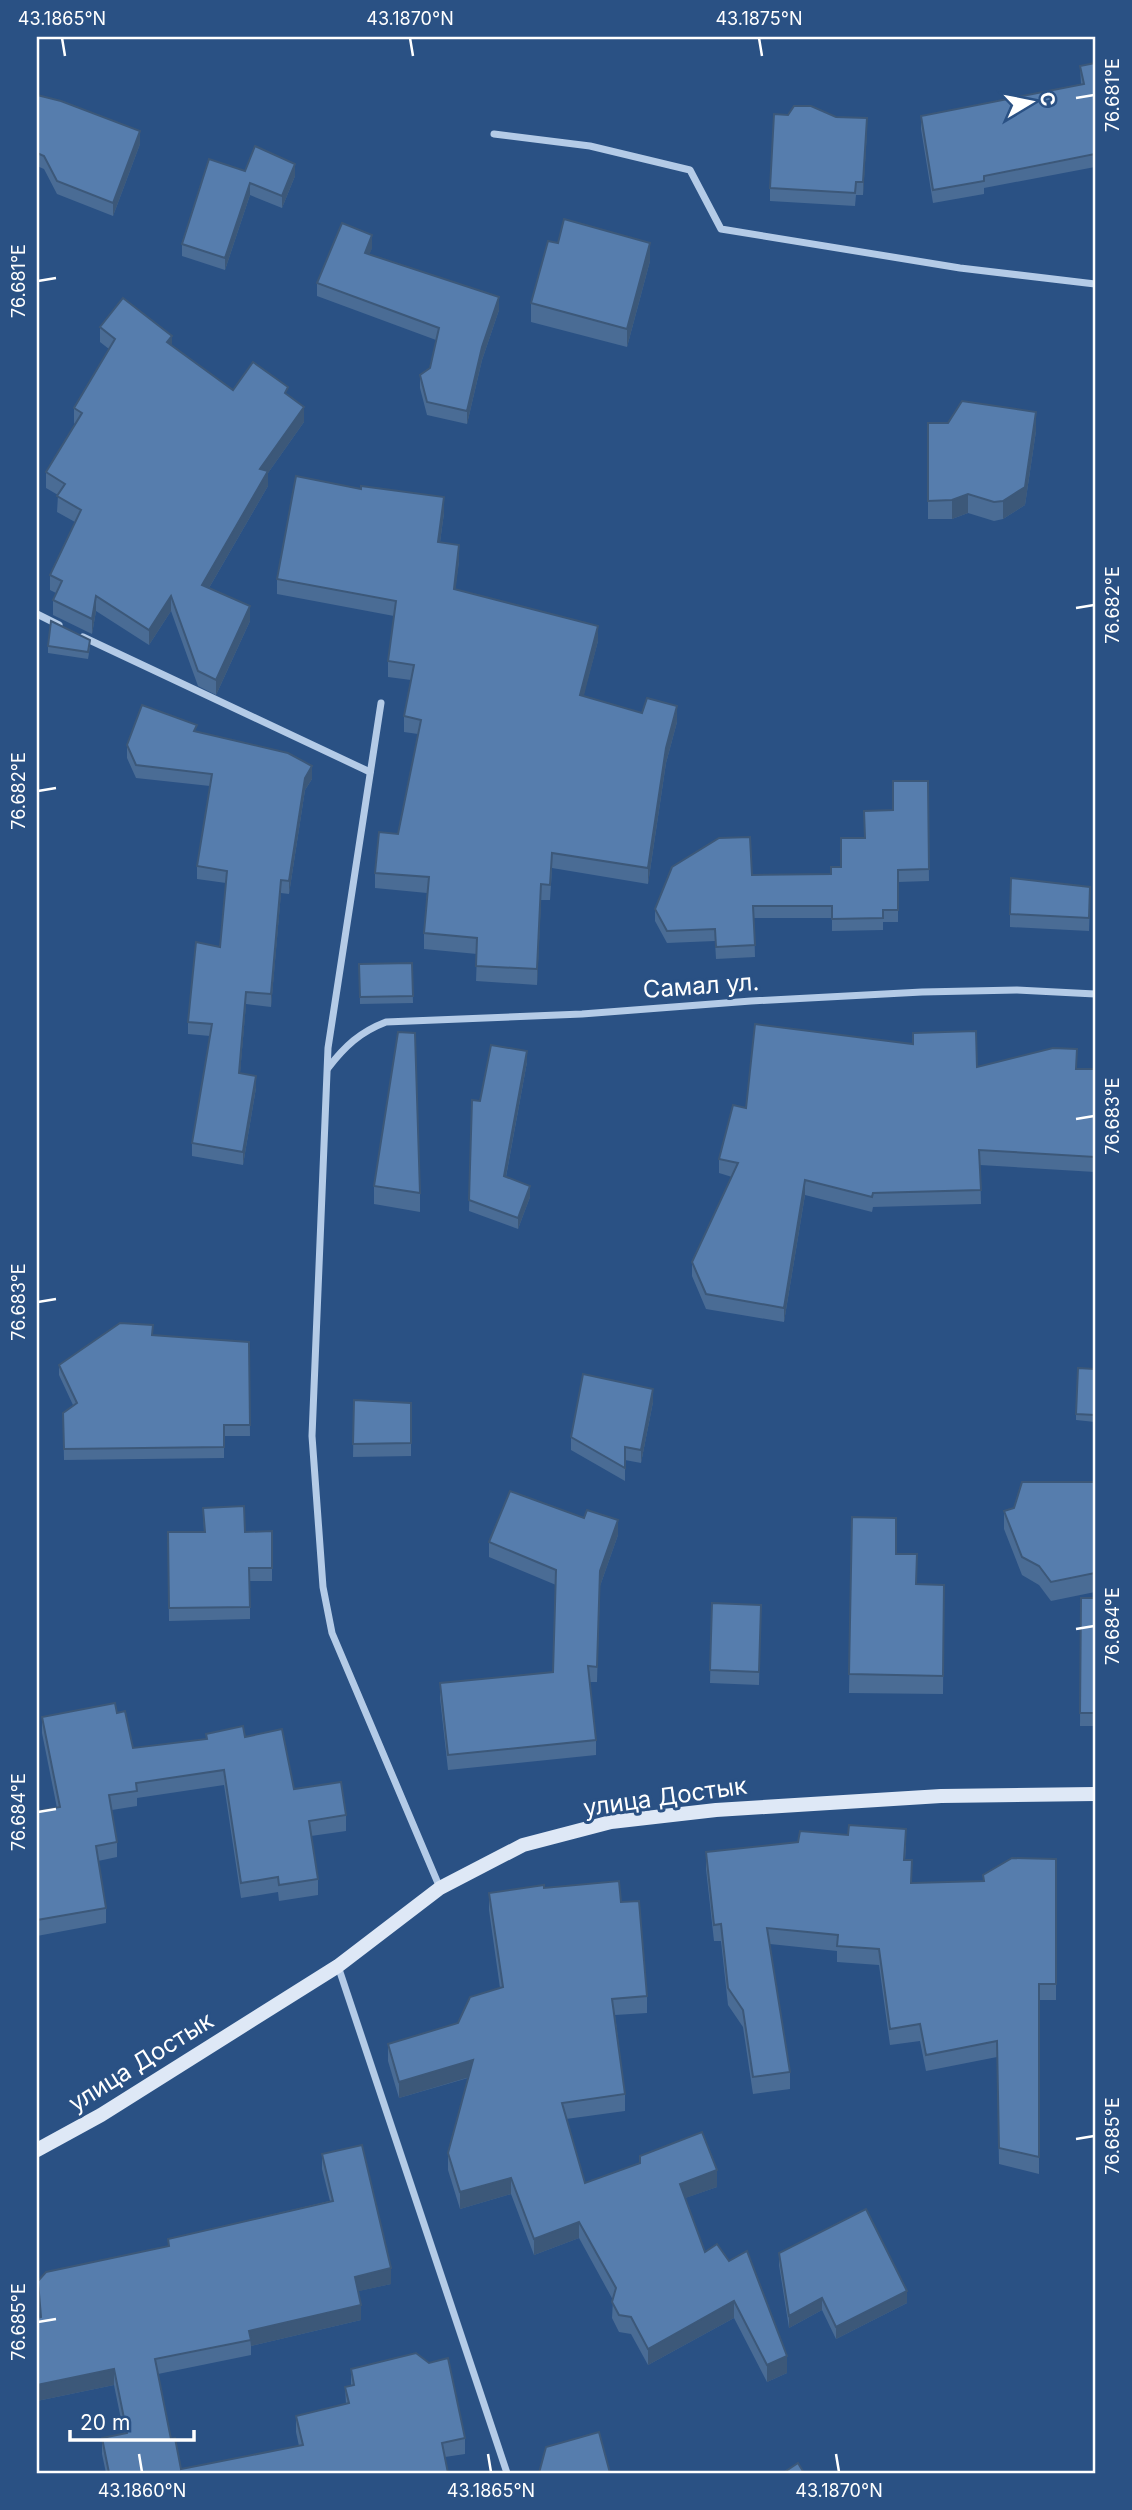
<svg xmlns="http://www.w3.org/2000/svg" width="1132" height="2510" viewBox="0 0 1132 2510" font-family="Inter,sans-serif">
  <style>
    .lines { fill: none; stroke-linecap: round; stroke-linejoin: round }
    .street { stroke: #b4cbe7; stroke-width: 7 }
    .secondary { stroke: #dee8f6; stroke-width: 14 }
    .wall { fill: #4a6c95 }
    .shaded-wall { fill: #3c5879 }
    .building { fill: #567dad; stroke: #3c5879; stroke-width: 2 }
    .ticks { fill: none; stroke: #fff; stroke-width: 2.5 }
    .labels { text-anchor: middle; stroke-width: 6; stroke-linejoin: round; paint-order: stroke }
    .street-label { font-size: 24px; fill: #fff; stroke: #2a5184 }
    .neatline { fill: none; stroke: #fff; stroke-width: 2.5 }
    .ticks-label { font-size: 18px; text-anchor: middle; fill: #fff }
  </style>
  <rect width="100%" height="100%" fill="#2a5184"/>
  <g class="lines">
    <g class="street">
      <polyline points="494,134 590,146 690,170 721,229 960,268 1095,284"/>
      <polyline points="37,614 59,625"/>
      <polyline points="83,637 370,772"/>
      <polyline points="381,703 328,1048 312,1436 323,1587 332,1633 440,1888"/>
      <path d="M328,1068C345,1046 360,1032 386,1022L582,1014L751,1001L922,992L1017,990L1095,994"/>
      <polyline points="338,1966 507,2473"/>
    </g>
    <polyline class="secondary" points="37,2150 101,2115 338,1966 440,1888 523,1845 611,1822 716,1810 941,1796 1095,1794"/>
  </g>
  <g class="wall">
    <polygon points="1095,63 1095,167 984,188 984,194 933,203 921,129 921,116 1081,84 1080,66"/>
    <polygon points="37,95 140,144 113,216 57,194 44,169 37,166"/>
    <polygon points="867,131 863,195 856,195 855,206 770,201 770,188"/>
    <polygon points="245,171 295,176 282,208 250,195 225,270 182,256 182,244"/>
    <polygon points="558,243 650,261 627,347 531,322 531,303"/>
    <polygon points="372,248 369,254 499,310 482,360 467,424 427,415 420,388 420,375 430,368 436,340 317,296 317,283"/>
    <polygon points="100,327 172,346 233,390 288,396 304,422 268,473 268,486 209,588 250,621 216,695 198,686 171,611 149,645 96,611 92,634 53,615 53,600 56,593 50,590 50,575 75,522 57,512 58,495 46,488 46,472 75,424 74,423 74,408 109,349 100,342"/>
    <polygon points="928,423 1036,431 1025,505 1003,519 994,521 968,513 952,519 928,519"/>
    <polygon points="444,513 440,542 459,561 455,589 598,641 583,697 642,713 677,722 666,763 648,884 552,868 550,900 541,900 537,985 476,981 477,954 424,949 424,933 427,893 375,888 375,873 398,834 418,734 404,732 404,716 411,680 388,677 388,661 394,616 277,594 277,579"/>
    <polygon points="48,646 90,647 88,659 48,653"/>
    <polygon points="197,732 312,779 305,790 289,894 281,893 271,1007 246,1004 240,1073 256,1088 243,1165 192,1156 192,1143 210,1036 188,1034 188,1022 220,947 226,883 197,879 197,866 210,786 136,778 127,758 127,745"/>
    <polygon points="928,781 929,881 898,882 898,922 883,922 883,930 832,931 832,918 754,918 755,957 716,959 715,941 667,943 655,921 655,909 752,875 831,874 841,867 864,838 893,810"/>
    <polygon points="1090,900 1089,931 1010,927 1010,914"/>
    <polygon points="412,963 413,1003 360,1004 359,964"/>
    <polygon points="527,1062 506,1177 530,1197 518,1229 469,1211 472,1100 480,1101"/>
    <polygon points="977,1067 1095,1069 1095,1172 980,1165 981,1204 873,1207 872,1212 805,1195 784,1322 706,1309 692,1276 692,1262 732,1177 719,1173 719,1159 746,1108"/>
    <polygon points="374,1186 420,1193 420,1212 374,1204"/>
    <polygon points="153,1335 249,1342 250,1436 224,1436 224,1458 64,1460 63,1413 73,1405 59,1375 59,1365"/>
    <polygon points="1095,1369 1095,1422 1076,1420 1076,1414"/>
    <polygon points="354,1400 411,1403 411,1456 353,1457"/>
    <polygon points="653,1402 641,1463 625,1460 625,1481 571,1450 571,1437"/>
    <polygon points="1095,1482 1095,1592 1051,1601 1039,1585 1022,1575 1004,1529 1004,1511"/>
    <polygon points="203,1508 245,1532 272,1531 272,1581 250,1581 250,1619 169,1621 168,1532 204,1532"/>
    <polygon points="852,1517 896,1554 916,1584 944,1585 943,1694 849,1693"/>
    <polygon points="618,1535 600,1586 597,1682 590,1682 596,1740 596,1755 448,1770 440,1698 440,1683 553,1672 556,1585 489,1557 489,1542"/>
    <polygon points="1081,1598 1095,1598 1095,1726 1080,1726"/>
    <polygon points="712,1603 761,1605 759,1685 710,1683"/>
    <polygon points="117,1713 133,1748 206,1739 206,1734 245,1737 294,1789 346,1815 346,1831 311,1836 318,1879 318,1895 279,1901 278,1892 241,1898 224,1785 137,1798 137,1806 112,1810 117,1842 117,1857 98,1861 106,1908 106,1923 37,1936 37,1811 57,1808 42,1733 42,1717"/>
    <polygon points="906,1845 905,1860 912,1883 983,1881 1056,1859 1056,2000 1039,2000 1039,2174 999,2164 997,2057 926,2071 920,2041 890,2045 879,1965 837,1962 837,1951 770,1944 790,2072 790,2089 753,2094 743,2027 728,2005 721,1941 714,1941 706,1869 706,1852"/>
    <polygon points="544,1888 621,1902 647,1996 647,2013 615,2015 625,2094 625,2111 566,2119 585,2183 717,2187 685,2198 705,2252 787,2373 767,2382 734,2318 648,2365 631,2334 619,2332 612,2318 613,2300 579,2238 534,2255 511,2194 460,2209 448,2170 448,2153 468,2078 399,2098 388,2061 388,2044 458,2023 500,1988 489,1910 489,1893"/>
    <polygon points="322,2154 391,2284 358,2291 361,2320 251,2346 251,2355 158,2374 171,2439 181,2469 299,2446 296,2432 296,2416 346,2404 345,2387 351,2385 351,2369 465,2438 465,2454 445,2457 448,2473 106,2473 102,2454 102,2438 124,2434 114,2385 37,2401 37,2318 40,2317 38,2281 168,2247 168,2239 330,2201 322,2169"/>
    <polygon points="779,2253 907,2303 836,2339 822,2310 789,2328 779,2265"/>
  </g>
  <g class="shaded-wall">
    <polygon points="867,118 867,131 863,195 863,182"/>
    <polygon points="140,131 140,144 113,216 113,203"/>
    <polygon points="295,164 295,176 282,208 282,196"/>
    <polygon points="250,183 250,195 225,270 225,258"/>
    <polygon points="372,235 372,248 365,266 365,253"/>
    <polygon points="650,243 650,261 627,347 627,329"/>
    <polygon points="499,297 499,310 482,360 467,424 467,411 482,347"/>
    <polygon points="172,336 172,351 167,342"/>
    <polygon points="304,407 304,422 268,473 268,486 202,600 202,585 260,469"/>
    <polygon points="1036,412 1036,431 1025,505 1003,519 1003,501"/>
    <polygon points="968,494 968,513 952,519 952,500"/>
    <polygon points="444,497 444,513 438,557 438,542"/>
    <polygon points="459,545 459,561 454,604 454,589"/>
    <polygon points="96,596 96,611 92,634 92,619"/>
    <polygon points="171,596 171,611 149,645 149,630"/>
    <polygon points="250,606 250,621 216,695 216,680"/>
    <polygon points="598,626 598,641 580,711 580,695"/>
    <polygon points="677,706 677,722 666,763 648,884 648,868 666,748"/>
    <polygon points="312,766 312,779 305,790 289,894 289,881 305,778"/>
    <polygon points="281,880 281,893 271,1007 271,994"/>
    <polygon points="541,884 541,900 537,985 537,969"/>
    <polygon points="246,992 246,1004 239,1085 239,1073"/>
    <polygon points="527,1051 527,1062 504,1187 504,1176"/>
    <polygon points="256,1076 256,1088 243,1165 243,1152"/>
    <polygon points="805,1180 805,1195 784,1322 784,1308"/>
    <polygon points="530,1186 530,1197 518,1229 518,1218"/>
    <polygon points="653,1389 653,1402 641,1463 641,1450"/>
    <polygon points="618,1520 618,1535 600,1586 597,1682 600,1571"/>
    <polygon points="473,2060 473,2076 399,2098 399,2082"/>
    <polygon points="717,2170 717,2187 680,2200 680,2184"/>
    <polygon points="511,2178 511,2194 460,2209 460,2192"/>
    <polygon points="579,2222 579,2238 534,2255 534,2239"/>
    <polygon points="391,2268 391,2284 355,2292 355,2277"/>
    <polygon points="907,2291 907,2303 836,2339 836,2327"/>
    <polygon points="822,2298 822,2310 789,2328 789,2316"/>
    <polygon points="734,2301 734,2318 648,2365 648,2349"/>
    <polygon points="361,2305 361,2320 251,2346 249,2331"/>
    <polygon points="787,2356 787,2373 767,2382 767,2365"/>
    <polygon points="114,2369 114,2385 37,2401 37,2385"/>
  </g>
  <g class="building">
    <polygon points="1095,63 1095,154 984,176 984,181 933,190 921,116 1084,84 1080,66"/>
    <polygon points="37,95 61,101 140,131 113,203 57,181 44,156 37,153"/>
    <polygon points="794,106 811,106 836,117 867,118 863,182 856,182 855,193 770,188 774,114 788,115"/>
    <polygon points="255,146 295,164 282,196 250,183 225,258 182,244 209,159 245,171"/>
    <polygon points="564,219 650,243 627,329 531,303 548,241 558,243"/>
    <polygon points="342,223 372,235 365,253 499,297 482,347 467,411 427,402 420,375 430,368 439,328 317,283"/>
    <polygon points="123,298 172,336 167,342 233,390 253,362 288,387 285,393 304,407 260,469 268,471 202,585 250,606 216,680 198,671 171,596 149,630 96,596 92,619 53,600 62,581 50,575 81,510 57,496 65,484 46,472 82,413 74,408 115,339 100,327"/>
    <polygon points="962,401 1036,412 1025,487 1003,501 994,502 968,494 952,500 928,501 928,423 948,423"/>
    <polygon points="296,476 361,489 361,486 444,497 438,542 459,545 454,589 598,626 580,695 642,713 647,698 677,706 666,748 648,868 552,853 550,885 541,884 537,969 476,966 477,938 424,933 429,877 375,873 379,832 398,834 421,720 404,716 414,665 388,661 396,601 277,579"/>
    <polygon points="51,621 90,640 88,652 48,646"/>
    <polygon points="142,705 197,725 194,731 288,753 312,766 305,778 289,881 281,880 271,994 246,992 239,1073 256,1076 243,1152 192,1143 212,1024 188,1022 196,942 220,947 227,871 197,866 212,774 136,765 127,745"/>
    <polygon points="893,781 928,781 929,869 898,870 898,910 883,910 883,918 832,919 832,906 753,906 755,945 716,947 715,929 667,931 655,909 672,867 719,838 750,837 752,875 831,874 831,867 841,867 841,838 865,838 864,811 893,810"/>
    <polygon points="1011,878 1090,887 1089,918 1010,914"/>
    <polygon points="412,963 413,996 360,997 359,964"/>
    <polygon points="755,1024 913,1044 913,1033 976,1031 977,1067 1053,1048 1077,1049 1076,1069 1095,1069 1095,1157 979,1150 981,1190 873,1193 872,1197 805,1180 784,1308 706,1294 692,1262 738,1163 719,1159 733,1105 746,1108"/>
    <polygon points="398,1032 415,1033 420,1193 374,1186"/>
    <polygon points="491,1045 527,1051 504,1176 530,1186 518,1218 469,1200 472,1100 480,1101"/>
    <polygon points="120,1323 153,1325 152,1335 249,1342 250,1425 224,1425 224,1447 64,1449 63,1413 77,1403 59,1365"/>
    <polygon points="1078,1368 1095,1369 1095,1415 1076,1414"/>
    <polygon points="583,1374 653,1389 641,1450 625,1447 625,1468 571,1437"/>
    <polygon points="354,1400 411,1403 411,1443 353,1444"/>
    <polygon points="1022,1482 1095,1482 1095,1573 1051,1582 1039,1566 1022,1557 1004,1511 1014,1508"/>
    <polygon points="510,1491 584,1518 587,1510 618,1520 600,1571 597,1667 588,1666 596,1740 448,1755 440,1683 553,1672 556,1570 489,1542"/>
    <polygon points="244,1506 245,1532 272,1531 272,1568 249,1568 250,1607 169,1608 168,1532 205,1532 203,1508"/>
    <polygon points="852,1517 896,1518 896,1554 917,1554 916,1584 944,1585 943,1676 849,1674"/>
    <polygon points="1081,1598 1095,1598 1095,1713 1080,1713"/>
    <polygon points="712,1603 761,1605 759,1672 710,1670"/>
    <polygon points="115,1703 117,1713 125,1711 133,1748 207,1739 206,1734 243,1726 245,1737 282,1729 294,1789 341,1782 346,1815 309,1821 318,1879 279,1885 278,1877 241,1883 224,1770 136,1783 137,1791 109,1795 117,1842 96,1846 106,1908 37,1920 37,1811 60,1807 42,1717"/>
    <polygon points="849,1825 906,1829 904,1860 912,1860 911,1883 984,1881 983,1875 1012,1858 1056,1859 1056,1984 1039,1984 1039,2157 999,2148 997,2041 926,2055 920,2024 890,2029 879,1949 837,1946 838,1935 767,1928 790,2072 753,2077 743,2010 728,1988 721,1924 714,1925 706,1852 798,1842 800,1831 848,1835"/>
    <polygon points="619,1881 621,1902 639,1901 647,1996 612,1999 625,2094 562,2103 585,2183 640,2163 640,2156 702,2132 717,2170 680,2184 705,2252 717,2244 729,2261 747,2251 787,2356 767,2365 734,2301 648,2349 631,2317 619,2315 612,2302 616,2288 579,2222 534,2239 511,2178 460,2192 448,2153 473,2060 399,2082 388,2044 458,2023 470,1997 503,1987 489,1893 544,1885 544,1888"/>
    <polygon points="362,2145 391,2268 355,2277 361,2305 249,2331 251,2340 155,2359 171,2439 175,2438 181,2469 303,2445 296,2416 349,2403 345,2387 354,2385 351,2369 416,2353 429,2363 448,2358 465,2438 442,2443 448,2473 109,2473 102,2438 127,2433 114,2369 37,2385 37,2318 41,2317 38,2281 46,2272 169,2246 168,2239 333,2201 322,2154"/>
    <polygon points="866,2209 907,2291 836,2327 822,2298 789,2316 779,2253"/>
    <polygon points="599,2432 610,2473 539,2473 546,2447"/>
    <polygon points="798,2463 804,2473 783,2473"/>
  </g>
  <path class="ticks" d="M62,38L65,56M410,38L413,56M759,38L762,56M1076,98L1094,95M38,281L56,278M1076,608L1094,605M38,791L56,788M1076,1119L1094,1116M38,1302L56,1299M1076,1629L1094,1626M38,1812L56,1809M1076,2139L1094,2136M38,2322L56,2319M139,2454L142,2472M488,2454L491,2472M836,2454L839,2472"/>
  <g class="labels">
    <g class="street-label">
      <text transform="translate(701 986) rotate(-4)" y="8">Самал ул.</text>
      <text transform="translate(665 1797) rotate(-8)" y="8">улица Достык</text>
      <text transform="translate(141 2062) rotate(-32)" y="8">улица Достык</text>
    </g>
  </g>
  <rect width="1132" height="2510" fill="none" stroke="#2a5184" stroke-width="77"/>
  <g transform="translate(1031 102) rotate(80)" stroke="#2a5184" stroke-width="5" paint-order="stroke">
  <path d="M0-5L12 26L0 18L-12 26Z" fill="#ffffff"/>
  <text y="-10" font-size="19" font-weight="bold" text-anchor="middle" fill="#ffffff">С</text>
  </g>
  <path d="M70 2430v10h124v-10" fill="none" stroke="#ffffff" stroke-width="3.5"/>
  <text x="80" y="2430" font-size="21" fill="#ffffff" stroke="#2a5184" stroke-width="5" paint-order="stroke">20 m</text>
  <rect x="38" y="38" width="1056" height="2434" class="neatline"/>
  <g class="ticks-label">
    <text x="62" y="25">43.1865°N</text>
    <text x="410" y="25">43.1870°N</text>
    <text x="759" y="25">43.1875°N</text>
    <text transform="translate(1113 95) rotate(-90)" y="6">76.681°E</text>
    <text transform="translate(19 281) rotate(-90)" y="6">76.681°E</text>
    <text transform="translate(1113 605) rotate(-90)" y="6">76.682°E</text>
    <text transform="translate(19 791) rotate(-90)" y="6">76.682°E</text>
    <text transform="translate(1113 1116) rotate(-90)" y="6">76.683°E</text>
    <text transform="translate(19 1302) rotate(-90)" y="6">76.683°E</text>
    <text transform="translate(1113 1626) rotate(-90)" y="6">76.684°E</text>
    <text transform="translate(19 1812) rotate(-90)" y="6">76.684°E</text>
    <text transform="translate(1113 2136) rotate(-90)" y="6">76.685°E</text>
    <text transform="translate(19 2322) rotate(-90)" y="6">76.685°E</text>
    <text x="142" y="2497">43.1860°N</text>
    <text x="491" y="2497">43.1865°N</text>
    <text x="839" y="2497">43.1870°N</text>
  </g>
</svg>
